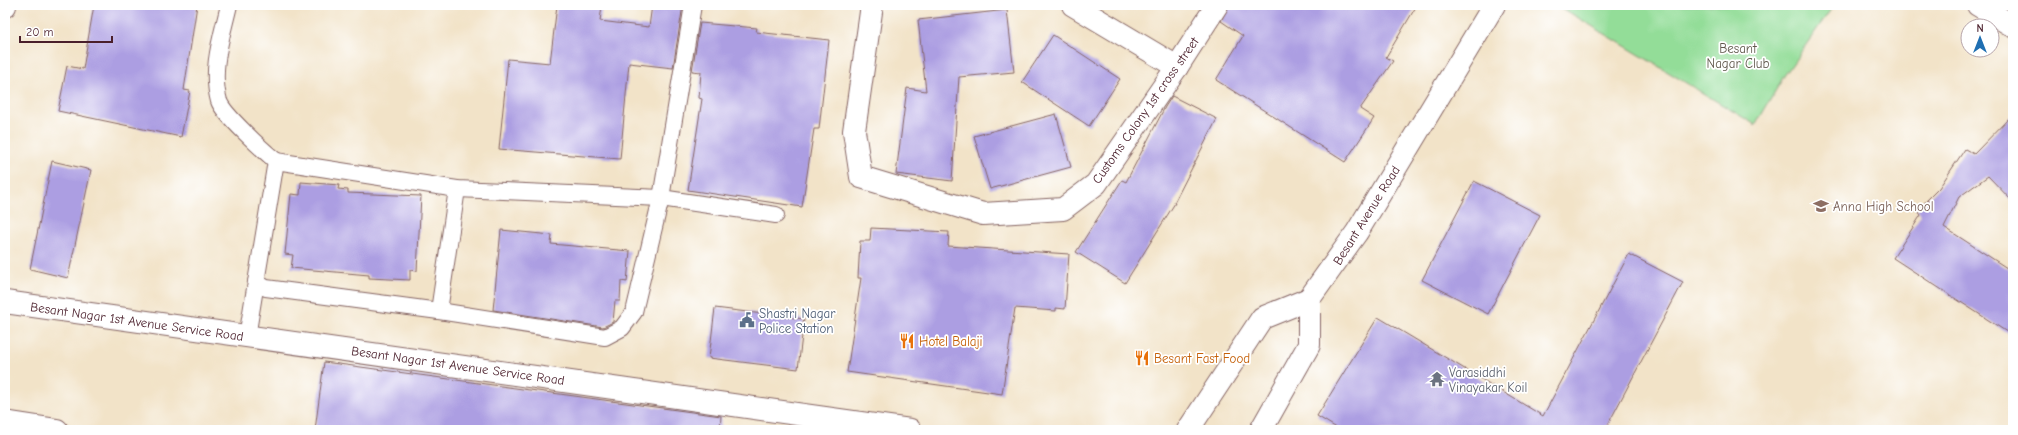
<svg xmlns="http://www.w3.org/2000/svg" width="2018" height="435" viewBox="0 0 2018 435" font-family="'Comic Neue',sans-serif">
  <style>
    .green { fill: #93dd98; stroke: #6e7e62 }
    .building { fill: #ac9ee2 }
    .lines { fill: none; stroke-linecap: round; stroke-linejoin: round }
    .lane-casing { stroke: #856462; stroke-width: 18 }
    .street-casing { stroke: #856462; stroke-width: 24 }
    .secondary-casing { stroke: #856462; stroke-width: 24 }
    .lane { stroke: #fff; stroke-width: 16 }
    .street { stroke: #fff; stroke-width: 22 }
    .secondary { stroke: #fff; stroke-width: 22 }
    .labels { text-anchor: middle; stroke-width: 3.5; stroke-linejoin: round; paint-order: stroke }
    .park-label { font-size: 13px; fill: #60584c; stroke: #fff }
    .street-label { font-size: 13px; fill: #4a1f2b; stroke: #fff }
    .education-label { font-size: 13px; fill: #785e54; stroke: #fff; text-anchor: start }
    .service-label { font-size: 13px; fill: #4e5e75; stroke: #fff; text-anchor: start }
    .food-label { font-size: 13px; fill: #c56008; stroke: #fff; text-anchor: start }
    .worship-label { font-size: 13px; fill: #5b616d; stroke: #fff; text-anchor: start }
  </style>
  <rect width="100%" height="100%" fill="#fff"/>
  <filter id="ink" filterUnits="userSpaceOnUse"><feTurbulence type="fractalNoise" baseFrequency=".025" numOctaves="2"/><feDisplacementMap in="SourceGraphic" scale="8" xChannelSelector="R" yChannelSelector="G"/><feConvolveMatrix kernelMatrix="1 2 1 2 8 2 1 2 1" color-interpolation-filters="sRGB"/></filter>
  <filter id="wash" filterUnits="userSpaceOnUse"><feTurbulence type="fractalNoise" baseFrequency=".012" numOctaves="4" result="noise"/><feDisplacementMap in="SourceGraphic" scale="16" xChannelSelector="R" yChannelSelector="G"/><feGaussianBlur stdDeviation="0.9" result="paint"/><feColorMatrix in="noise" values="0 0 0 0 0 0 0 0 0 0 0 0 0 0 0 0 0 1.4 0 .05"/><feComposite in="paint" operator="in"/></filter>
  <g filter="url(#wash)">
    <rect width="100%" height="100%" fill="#f2e3c8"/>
    <polygon class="green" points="1557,5 1834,5 1784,76 1755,126 1754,124"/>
    <g id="blocks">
      <g class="building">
        <polygon points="94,5 197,5 184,90 190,91 181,137 58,111 67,66 83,69"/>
        <polygon points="557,5 602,5 600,21 649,27 652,5 683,5 673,68 629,63 620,159 499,149 508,59 550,63"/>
        <polygon points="1229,5 1417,5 1386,57 1393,61 1360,109 1374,118 1345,162 1216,80 1243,36 1221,21"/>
        <polygon points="1007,10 1014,72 959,77 952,181 896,174 907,88 926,91 918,20"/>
        <polygon points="700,23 757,28 756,32 829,40 819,129 814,129 802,207 688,190 702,99 699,98 701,72 692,71"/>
        <polygon points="1053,35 1120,79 1089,126 1022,82"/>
        <polygon points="1172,96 1217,119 1174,203 1175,203 1125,283 1076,252 1122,180 1126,182 1165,107"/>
        <polygon points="1056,114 1071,167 990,189 974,136"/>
        <polygon points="2013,114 2013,202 1988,176 1959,197 1944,227 2013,272 2013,336 1893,258 1921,215 1917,210 1939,188 1965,149 1974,154"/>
        <polygon points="52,161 91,170 68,278 30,269"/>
        <polygon points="1474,181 1540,215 1488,314 1422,280"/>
        <polygon points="301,182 339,185 338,189 348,190 348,193 421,196 417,271 410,270 410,280 369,278 369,275 291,268 293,255 285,254 291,194 300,195"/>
        <polygon points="871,228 949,232 948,246 1069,254 1065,309 1056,308 1056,311 1015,308 1002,394 847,372 861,278 858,278 860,241 870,241"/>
        <polygon points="501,230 552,235 551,244 630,251 627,282 621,281 620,301 615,301 613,322 603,327 493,310"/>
        <polygon points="1629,254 1683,282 1605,430 1340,430 1317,416 1378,317 1543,416"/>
        <polygon points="715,308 804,319 798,369 709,358"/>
        <polygon points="324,362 721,416 720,430 315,430"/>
      </g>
    </g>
  </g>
  <g filter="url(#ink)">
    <use href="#blocks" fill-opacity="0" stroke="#856462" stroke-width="1"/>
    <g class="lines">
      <g class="lane-casing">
        <g id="lane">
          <path d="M229,5C222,36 210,69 219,101C223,114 264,151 276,161"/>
          <polyline points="256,282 266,288 439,311 605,337 622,328 634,312 661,198 693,5"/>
          <polyline points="439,311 457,189"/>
          <polyline points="247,337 276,161 457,189 661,198 776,215"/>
        </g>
      </g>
      <g class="street-casing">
        <g id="street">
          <polyline points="872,5 854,131 861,177 983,214 1063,209 1096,184 1177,67 1217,5"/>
          <polyline points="1073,5 1177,67"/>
          <polyline points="5,6 5,5"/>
        </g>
      </g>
      <g class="secondary-casing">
        <g id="secondary">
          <polyline points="1978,5 2013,26"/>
          <polyline points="5,302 910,430"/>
          <polyline points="5,422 57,430"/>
          <polyline points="1188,430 1262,318 1309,299"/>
          <polyline points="1261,430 1309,345 1309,299 1357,232 1494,5"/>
        </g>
      </g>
      <use href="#lane" class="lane"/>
      <use href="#street" class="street"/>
      <use href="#secondary" class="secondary"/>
    </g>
  </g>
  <defs>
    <g id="school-bare" transform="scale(1.2)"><path d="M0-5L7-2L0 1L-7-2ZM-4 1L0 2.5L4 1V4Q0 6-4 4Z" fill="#8d6e63" stroke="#fff" stroke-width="2.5" paint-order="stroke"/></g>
    <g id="civic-bare" transform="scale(1.2)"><path d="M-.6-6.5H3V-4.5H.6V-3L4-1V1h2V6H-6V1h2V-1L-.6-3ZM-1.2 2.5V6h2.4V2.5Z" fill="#5c6f8a" stroke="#fff" stroke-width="2.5" paint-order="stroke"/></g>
    <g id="restaurant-bare" transform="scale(1.2)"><path d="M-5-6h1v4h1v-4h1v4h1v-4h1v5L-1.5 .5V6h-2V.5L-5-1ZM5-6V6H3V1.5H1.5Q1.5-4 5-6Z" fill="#e8710a" stroke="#fff" stroke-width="2.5" paint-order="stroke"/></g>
    <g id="temple-bare" transform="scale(1.2)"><path d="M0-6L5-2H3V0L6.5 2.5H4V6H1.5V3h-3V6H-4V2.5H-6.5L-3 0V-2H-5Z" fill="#6b7280" stroke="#fff" stroke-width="2.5" paint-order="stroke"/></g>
  </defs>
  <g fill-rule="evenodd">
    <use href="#school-bare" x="1821" y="206"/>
    <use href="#civic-bare" x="747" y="320"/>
    <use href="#restaurant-bare" x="907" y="341"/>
    <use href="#restaurant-bare" x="1142" y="358"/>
    <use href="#temple-bare" x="1437" y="379"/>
  </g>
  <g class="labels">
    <g class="park-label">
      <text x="1738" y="53">Besant<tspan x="1738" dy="15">Nagar Club</tspan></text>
    </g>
    <g class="street-label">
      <text transform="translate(1145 110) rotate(-55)" y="5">Customs Colony 1st cross street</text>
      <text transform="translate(1366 215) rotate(-58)" y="5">Besant Avenue Road</text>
      <text transform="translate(137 321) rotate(8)" y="5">Besant Nagar 1st Avenue Service Road</text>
      <text transform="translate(458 365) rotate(8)" y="5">Besant Nagar 1st Avenue Service Road</text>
    </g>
    <g class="education-label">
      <text x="1833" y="211">Anna High School</text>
    </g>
    <g class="service-label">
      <text x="759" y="318">Shastri Nagar<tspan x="759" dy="15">Police Station</tspan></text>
    </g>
    <g class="food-label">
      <text x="919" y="346">Hotel Balaji</text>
      <text x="1154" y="363">Besant Fast Food</text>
    </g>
    <g class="worship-label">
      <text x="1449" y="377">Varasiddhi<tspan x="1449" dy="15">Vinayakar Koil</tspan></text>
    </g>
  </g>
  <rect width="2018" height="435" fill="none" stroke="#fff" stroke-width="20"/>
  <g transform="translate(1980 38)"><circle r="19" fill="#ffffff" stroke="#b7a5aa"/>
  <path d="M0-3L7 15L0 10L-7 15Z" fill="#1f6fb2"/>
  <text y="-6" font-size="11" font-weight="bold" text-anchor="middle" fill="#4a1f2b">N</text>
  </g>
  <path d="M20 36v6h92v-6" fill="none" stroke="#4a1f2b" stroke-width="2"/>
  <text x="26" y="36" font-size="12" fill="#4a1f2b" stroke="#ffffff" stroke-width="3" paint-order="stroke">20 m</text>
</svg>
